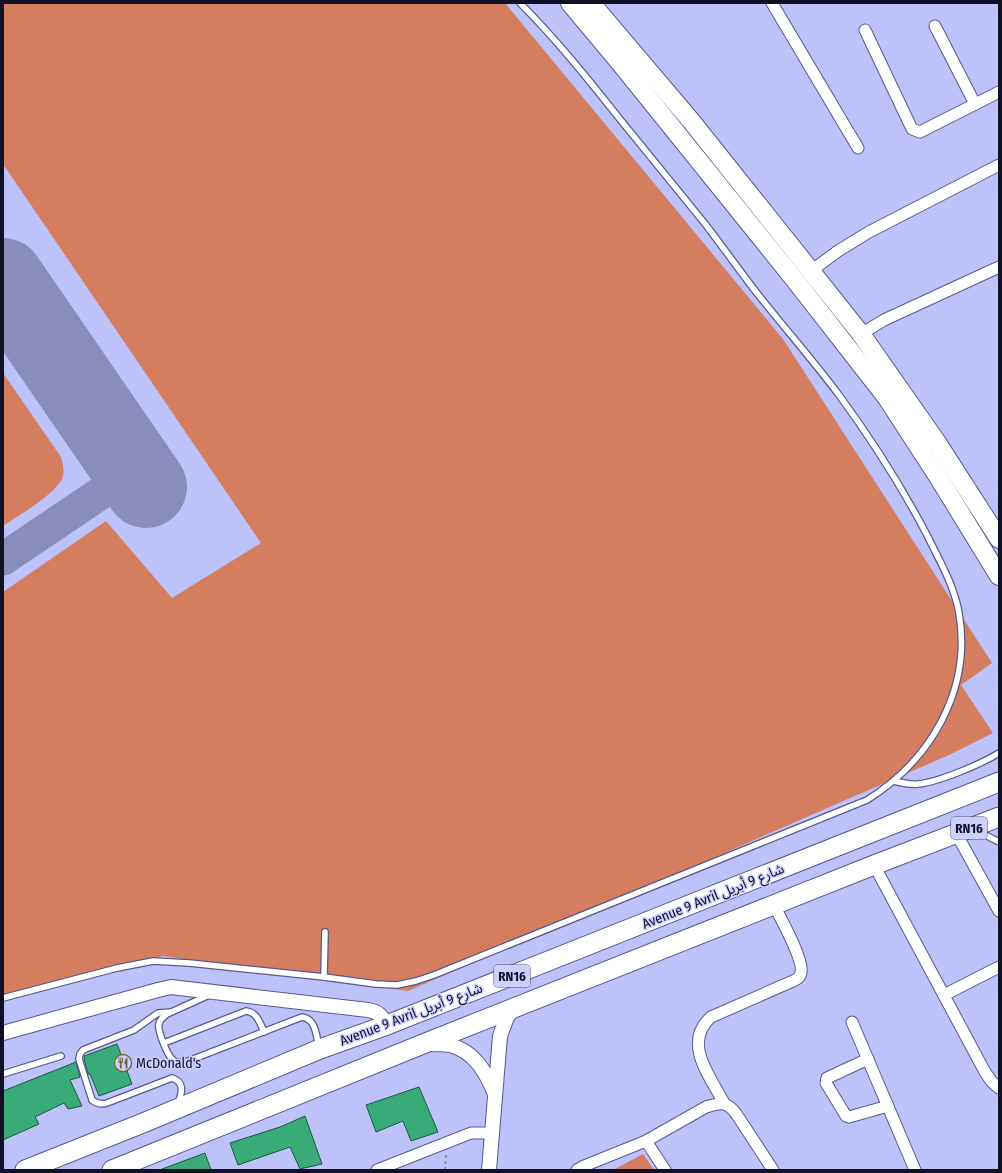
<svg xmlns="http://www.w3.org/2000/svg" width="1002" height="1173" viewBox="0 0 1002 1173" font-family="'Fira Sans Condensed','Noto Sans Arabic',sans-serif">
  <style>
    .green { fill: #d57e5f }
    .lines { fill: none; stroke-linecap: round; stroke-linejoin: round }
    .taxiway { stroke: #898dba; stroke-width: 33 }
    .runway { stroke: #898dba; stroke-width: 82 }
    .building { fill: #39ab79; stroke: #1a593d }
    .service-casing { stroke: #575a8c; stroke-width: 8 }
    .minor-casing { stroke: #575a8c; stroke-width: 13 }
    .tertiary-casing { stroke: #575a8c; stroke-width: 16 }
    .primary-casing { stroke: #575a8c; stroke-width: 20 }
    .trunk-casing { stroke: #575a8c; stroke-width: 21 }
    .path { stroke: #8589b5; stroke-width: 2; stroke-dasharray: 3 3; stroke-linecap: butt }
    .service { stroke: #fff; stroke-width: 5.5 }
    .minor { stroke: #fff; stroke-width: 11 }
    .tertiary { stroke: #fff; stroke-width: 14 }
    .primary { stroke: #fff; stroke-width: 18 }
    .trunk { stroke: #fff; stroke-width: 19 }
    .labels { text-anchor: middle; stroke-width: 3; stroke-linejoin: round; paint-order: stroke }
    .shield { fill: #ccd0fe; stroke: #484a66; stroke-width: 1 }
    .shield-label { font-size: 13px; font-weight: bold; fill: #101125 }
    .street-label { font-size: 14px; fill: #101125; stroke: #ccd0fe }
    .poi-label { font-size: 14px; fill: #101125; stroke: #ccd0fe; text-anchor: start }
  </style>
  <rect width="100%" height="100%" fill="#bdc2fa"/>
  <g class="green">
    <polygon points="3,3 505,3 783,339 992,663 961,685 993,733 949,755 408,991 163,956 3,1001 3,592 106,521 172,598 261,543 3,164"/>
    <path d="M3,373L61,457C63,464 65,472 62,479C55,494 18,516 3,526Z"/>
    <polygon points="643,1154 654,1170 613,1170"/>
  </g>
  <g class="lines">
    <polyline class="taxiway" points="3,559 135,470"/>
    <polyline class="runway" points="3,279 146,487"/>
  </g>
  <g class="building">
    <polygon points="117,1044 132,1084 99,1096 90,1074 88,1074 84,1059 85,1059 84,1056"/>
    <polygon points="76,1062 80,1077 70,1080 82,1106 68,1109 64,1103 35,1117 39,1124 3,1140 3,1091"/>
    <polygon points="419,1087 438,1132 411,1141 403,1121 376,1132 366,1105"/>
    <polygon points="305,1116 322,1164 300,1169 290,1147 238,1165 230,1143 280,1127"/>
    <polygon points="205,1153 211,1170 162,1170 162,1169"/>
  </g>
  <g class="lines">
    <g class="service-casing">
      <g id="service">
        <path d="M894,781C902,783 910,785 918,784C939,782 981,764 999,753"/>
        <polyline points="976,830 999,842"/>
        <polyline points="324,977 325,932"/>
        <path d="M209,995L167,1014C163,1017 160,1019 159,1024C157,1030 167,1054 172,1059C175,1063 179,1063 183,1063L302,1017C316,1019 316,1035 319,1047"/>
        <path d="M3,998L117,968L153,961L189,963L324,977L376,984L397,985L416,981L434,975L867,800C931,760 972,690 959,613C954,585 940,562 928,537C902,487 872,440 839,395C812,359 781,324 753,288C737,267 722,246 706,225C677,189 648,154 619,118C588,79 556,39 520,3"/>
        <path d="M171,1012L158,1013L134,1030L83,1050L80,1054L79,1059L92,1100C97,1104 101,1105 107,1103L172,1078C185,1082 182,1093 178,1103"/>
        <path d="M164,1043L246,1011C257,1012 260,1023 264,1032"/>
        <polyline points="3,1074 61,1056"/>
      </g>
    </g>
    <g class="minor-casing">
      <g id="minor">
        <polyline points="772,3 858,148"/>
        <polyline points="935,26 975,104"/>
        <polyline points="865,30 912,129 920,132 999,92"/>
        <polyline points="811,271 838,251 869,232 999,165"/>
        <polyline points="861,334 884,320 999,267"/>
        <polyline points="956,833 999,911"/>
        <polyline points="874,865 985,1072 992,1082 999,1088"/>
        <polyline points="944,995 999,967"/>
        <polyline points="852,1022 915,1170"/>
        <polyline points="868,1059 827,1078 826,1083 846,1116 849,1117 888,1106"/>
        <path d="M724,1103C710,1076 682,1043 711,1017L793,981C797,979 801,977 801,972C804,960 780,917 774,905"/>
        <polyline points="646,1141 665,1170"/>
        <polyline points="377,1170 471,1133 492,1133"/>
        <path d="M577,1170L584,1166L646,1141L706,1107C721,1102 727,1101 737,1115L773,1170"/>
      </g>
    </g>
    <g class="tertiary-casing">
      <g id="tertiary">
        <path d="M3,1033L158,990L171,987L368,1010C379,1012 382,1016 387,1025"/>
        <path d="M428,1044C435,1044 443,1044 450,1045C474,1051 486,1072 495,1094"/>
        <polyline points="489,1170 500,1036 507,1017 514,1008"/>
      </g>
    </g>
    <g class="primary-casing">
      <g id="primary">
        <polyline points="570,3 621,64 795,280 887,398 937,475 999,576"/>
        <polyline points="591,3 692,122 861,334 938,444 999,539"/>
      </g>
    </g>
    <g class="trunk-casing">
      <g id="trunk">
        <polyline points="25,1170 143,1123 320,1049 387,1025 999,782"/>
        <polyline points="112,1170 423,1044 874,865 999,817"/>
      </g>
    </g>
    <polyline class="path" points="445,1170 446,1155"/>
    <use href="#service" class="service"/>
    <use href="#minor" class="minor"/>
    <use href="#tertiary" class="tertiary"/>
    <use href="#primary" class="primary"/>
    <use href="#trunk" class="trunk"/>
  </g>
  <defs>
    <g id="restaurant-ring" transform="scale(0.9)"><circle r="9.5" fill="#ccd0fe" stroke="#706734" stroke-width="1.5"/><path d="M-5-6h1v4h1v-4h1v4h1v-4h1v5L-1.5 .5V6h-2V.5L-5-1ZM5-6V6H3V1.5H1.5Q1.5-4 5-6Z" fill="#706734"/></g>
  </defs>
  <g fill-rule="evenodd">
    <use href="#restaurant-ring" x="123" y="1063"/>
  </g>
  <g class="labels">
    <g class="shield">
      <rect x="951" y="817" width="36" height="22" rx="3"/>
      <rect x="494" y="965" width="36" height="22" rx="3"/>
    </g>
    <g class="shield-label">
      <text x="969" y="833">RN16</text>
      <text x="512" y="981">RN16</text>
    </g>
    <g class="street-label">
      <text transform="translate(713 896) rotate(-22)" y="5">Avenue 9 Avril شارع 9 أبريل</text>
      <text transform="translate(411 1014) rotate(-21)" y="5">Avenue 9 Avril شارع 9 أبريل</text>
    </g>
    <g class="poi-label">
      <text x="136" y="1068">McDonald's</text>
    </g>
  </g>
  <rect width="1002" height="1173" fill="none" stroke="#101125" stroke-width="8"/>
</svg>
